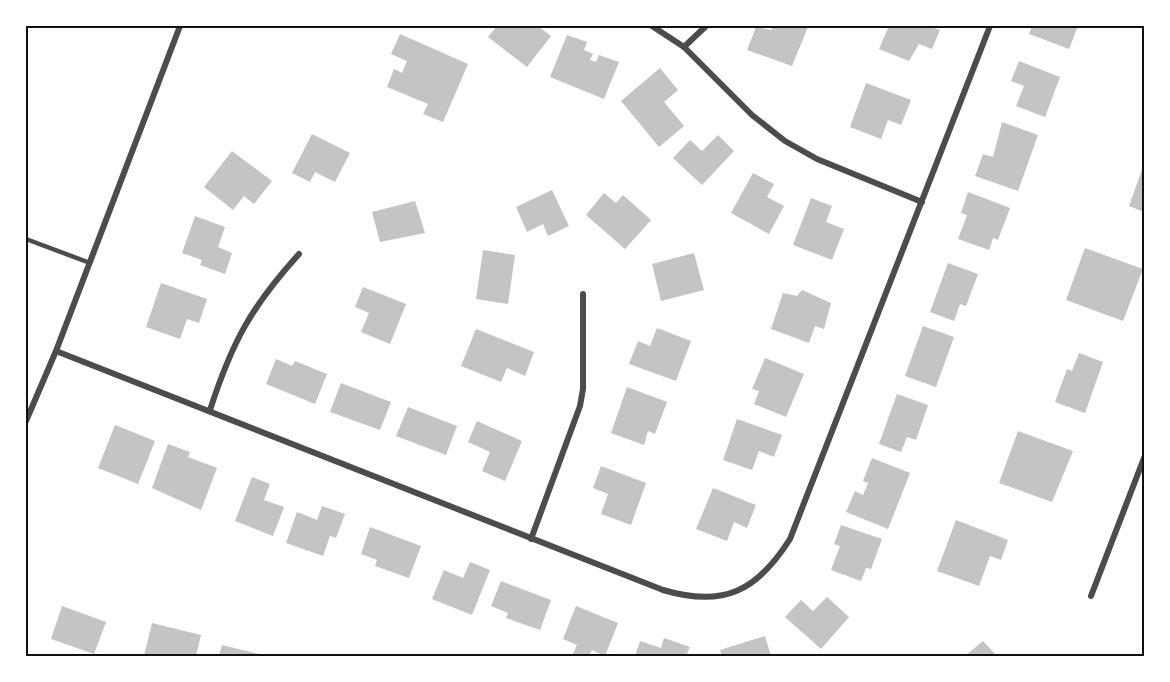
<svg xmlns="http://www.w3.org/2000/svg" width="1170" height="682" viewBox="0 0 1170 682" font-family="Arial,sans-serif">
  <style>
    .building { fill: #c4c4c4 }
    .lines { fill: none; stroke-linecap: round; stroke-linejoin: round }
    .service { stroke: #4c4c4c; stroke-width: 4.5 }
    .minor { stroke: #4c4c4c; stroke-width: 6 }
    .neatline { fill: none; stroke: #111; stroke-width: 2 }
  </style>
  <rect width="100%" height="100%" fill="#fff"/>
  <g class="building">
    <polygon points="497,26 538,26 551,36 527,67 488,37"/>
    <polygon points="773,26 808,27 792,66 747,50 756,27 771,30"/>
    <polygon points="889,26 914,28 915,26 928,26 940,30 932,49 919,44 909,61 879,49"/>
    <polygon points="1032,26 1078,26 1069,49 1029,34"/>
    <polygon points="400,34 468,64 443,122 423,114 428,104 387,87 394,69 402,73 407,61 391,54"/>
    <polygon points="567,35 587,42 584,50 593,54 590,60 596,62 599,55 619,62 604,99 550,77"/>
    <polygon points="1019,61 1060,77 1045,117 1016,106 1024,86 1011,81"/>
    <polygon points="660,68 678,90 664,102 684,126 659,147 621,101"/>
    <polygon points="866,83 911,100 901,125 888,120 881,139 850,127"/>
    <polygon points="1002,122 1038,135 1018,191 975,176 983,154 993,157"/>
    <polygon points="312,134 350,153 335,182 315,172 310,182 292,173"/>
    <polygon points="718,135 734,151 702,185 673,158 690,140 702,151"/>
    <polygon points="232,151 272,181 254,204 244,196 233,210 204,187"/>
    <polygon points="1144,164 1144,212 1129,206"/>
    <polygon points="753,173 774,184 767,197 784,206 769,234 731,213"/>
    <polygon points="552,190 569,226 548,236 543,224 527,232 516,207"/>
    <polygon points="968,192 1010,208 998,240 993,238 989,250 958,239 967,215 961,213"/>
    <polygon points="604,193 616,203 623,195 651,220 625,249 586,215"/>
    <polygon points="811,198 832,206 826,222 844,229 832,260 793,245"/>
    <polygon points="415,201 425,233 380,242 372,212"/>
    <polygon points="195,216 225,227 218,247 232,253 225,274 200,265 202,260 182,253"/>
    <polygon points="1085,248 1143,269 1123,321 1066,300"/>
    <polygon points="483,250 515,255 508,304 476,299"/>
    <polygon points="694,253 704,290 661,301 652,264"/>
    <polygon points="948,263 978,274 966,306 960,304 954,321 930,312"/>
    <polygon points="161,283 207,299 199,323 187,319 180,339 146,327"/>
    <polygon points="363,287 406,304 390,344 361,332 369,313 355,307"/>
    <polygon points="802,290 831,303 824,329 815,326 809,343 771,329 783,293 797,296"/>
    <polygon points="923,326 954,337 936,387 905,376"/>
    <polygon points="657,328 691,341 676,381 629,364 638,341 650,346"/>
    <polygon points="476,329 534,352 525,376 507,368 501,382 461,366"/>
    <polygon points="1079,353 1103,362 1085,413 1055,402 1067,369 1072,371"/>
    <polygon points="765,358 804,374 786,417 754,404 759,391 752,389"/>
    <polygon points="276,359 292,366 295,361 327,374 315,404 266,384"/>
    <polygon points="341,383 391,402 380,430 330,412"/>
    <polygon points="627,387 667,402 655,434 648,431 644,445 611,433"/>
    <polygon points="897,394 928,405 916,440 907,437 901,452 879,444"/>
    <polygon points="408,407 457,426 446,455 396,436"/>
    <polygon points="737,419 782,435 774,457 759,451 752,470 723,460"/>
    <polygon points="477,421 522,441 505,481 482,471 490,452 468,442"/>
    <polygon points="115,425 155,441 138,484 98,468"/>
    <polygon points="1018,431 1073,451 1052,502 999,483"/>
    <polygon points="168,444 190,452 188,457 217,468 201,510 152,488"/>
    <polygon points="872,458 910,473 888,529 846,512 855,491 863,495 868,483 863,481"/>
    <polygon points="601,466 646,483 631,525 601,514 608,494 593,488"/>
    <polygon points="252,477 270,484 264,500 284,507 273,536 235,521"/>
    <polygon points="713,488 756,505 747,528 734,522 727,541 696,529"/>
    <polygon points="322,506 345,514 336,538 330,536 323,556 286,543 297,512 317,520"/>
    <polygon points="956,520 1008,540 1001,560 990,556 979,586 937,571"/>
    <polygon points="841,525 882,539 871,569 866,568 861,581 831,570 840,546 834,544"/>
    <polygon points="370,527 421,546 409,578 375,566 377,560 361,554"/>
    <polygon points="470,562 490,570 472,615 432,599 444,570 463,578"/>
    <polygon points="501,581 551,600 540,630 506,618 508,613 491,606"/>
    <polygon points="827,597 849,617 821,649 785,617 801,600 813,611"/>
    <polygon points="62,606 106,622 94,654 51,639"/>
    <polygon points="576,606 618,623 605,656 592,650 589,656 572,656 577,645 563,639"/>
    <polygon points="152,623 201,635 196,656 144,656"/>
    <polygon points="765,636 771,656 722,656 720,650"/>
    <polygon points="664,638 690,647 686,656 635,656 640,641 661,648"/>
    <polygon points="983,641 997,656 965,656"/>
    <polygon points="222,645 267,656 219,656"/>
  </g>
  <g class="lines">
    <polyline class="service" points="26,239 90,263"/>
    <g class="minor">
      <polyline points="652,26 684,47 752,115 785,141 817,159 922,202"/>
      <polyline points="684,47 706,26"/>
      <path d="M56,351L663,590C724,608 757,591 790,539L990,26"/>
      <path d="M210,410C232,342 251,307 299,254"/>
      <polyline points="26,421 56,351 180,26"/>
      <polyline points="531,539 580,406 583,389 583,294"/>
      <polyline points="1091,596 1144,458"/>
    </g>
  </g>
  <rect width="1170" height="682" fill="none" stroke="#ffffff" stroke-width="54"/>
  <rect x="27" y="27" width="1116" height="628" class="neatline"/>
</svg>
